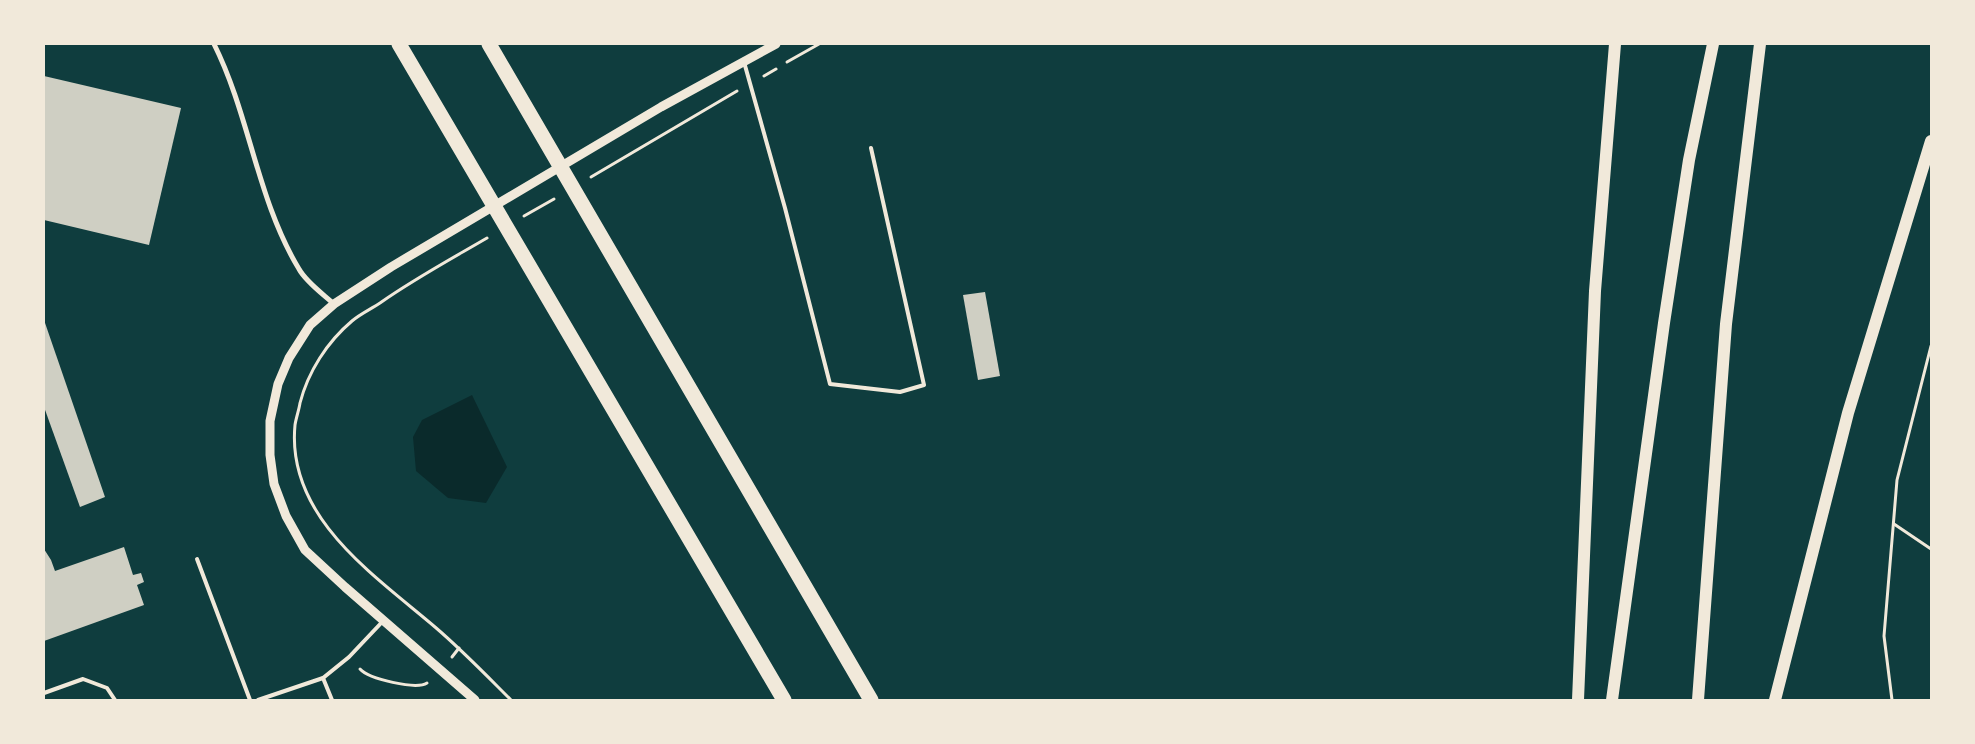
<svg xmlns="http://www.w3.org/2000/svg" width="1975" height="744" viewBox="0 0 1975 744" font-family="Ubuntu,sans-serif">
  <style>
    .water { fill: #0a2a2b }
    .building { fill: #cfcfc3 }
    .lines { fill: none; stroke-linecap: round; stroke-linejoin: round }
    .path { stroke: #f1e9da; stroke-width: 3 }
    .service { stroke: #f1e9da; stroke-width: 4 }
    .minor { stroke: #f1e9da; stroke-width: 5 }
    .tertiary { stroke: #f1e9da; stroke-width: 9 }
    .primary { stroke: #f1e9da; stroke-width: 12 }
    .motorway { stroke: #f1e9da; stroke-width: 15 }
  </style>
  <rect width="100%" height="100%" fill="#0f3d3e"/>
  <polygon class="water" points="472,395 507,467 486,503 448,498 416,471 413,437 422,420"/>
  <g class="building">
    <polygon points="44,76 181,108 149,245 44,220"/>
    <polygon points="985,292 1000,376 978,380 963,295"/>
    <polygon points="44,320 105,497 80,507 44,407"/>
    <polygon points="124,547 133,575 141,573 144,582 137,585 144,605 44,641 44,549 51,560 55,571"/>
  </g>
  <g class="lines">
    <g class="path">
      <polyline points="787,62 819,44"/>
      <polyline points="764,76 776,69"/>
      <polyline points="591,177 737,91"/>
      <polyline points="524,216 554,199"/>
      <path d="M487,238C451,259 414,279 380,303C371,309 360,314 352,321C327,342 308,372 300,403C299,410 296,418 295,425C286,517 374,575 435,627C462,650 486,675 511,700"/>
      <polyline points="1894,524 1931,549"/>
      <polyline points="452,657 459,648"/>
      <path d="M360,669C369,679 416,690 427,683"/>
      <polyline points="1892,700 1884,636 1897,480 1931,346"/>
    </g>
    <g class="service">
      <polyline points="744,62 785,208 830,384 900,392 924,385 871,148"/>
      <polyline points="197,559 250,700"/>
      <polyline points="323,678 332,700"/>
      <polyline points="44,693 83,679 107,688 115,700"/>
      <polyline points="258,700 323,678 349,657 384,620"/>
    </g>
    <path class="minor" d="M214,44C250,116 257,200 299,269C306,282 323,294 334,304"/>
    <polyline class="tertiary" points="475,700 345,587 305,550 286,516 274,484 270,455 270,421 278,384 289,358 310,325 334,304 391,267 661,107 776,44"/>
    <g class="primary">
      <polyline points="1578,700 1595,291 1615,44"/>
      <polyline points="1612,700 1664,323 1689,160 1713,44"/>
      <polyline points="1698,700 1726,324 1760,44"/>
      <polyline points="1775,700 1848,413 1931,141"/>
    </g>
    <g class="motorway">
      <polyline points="399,44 784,700"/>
      <polyline points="489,44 871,700"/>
    </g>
  </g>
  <rect width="1975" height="744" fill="none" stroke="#f1e9da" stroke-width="90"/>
</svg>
